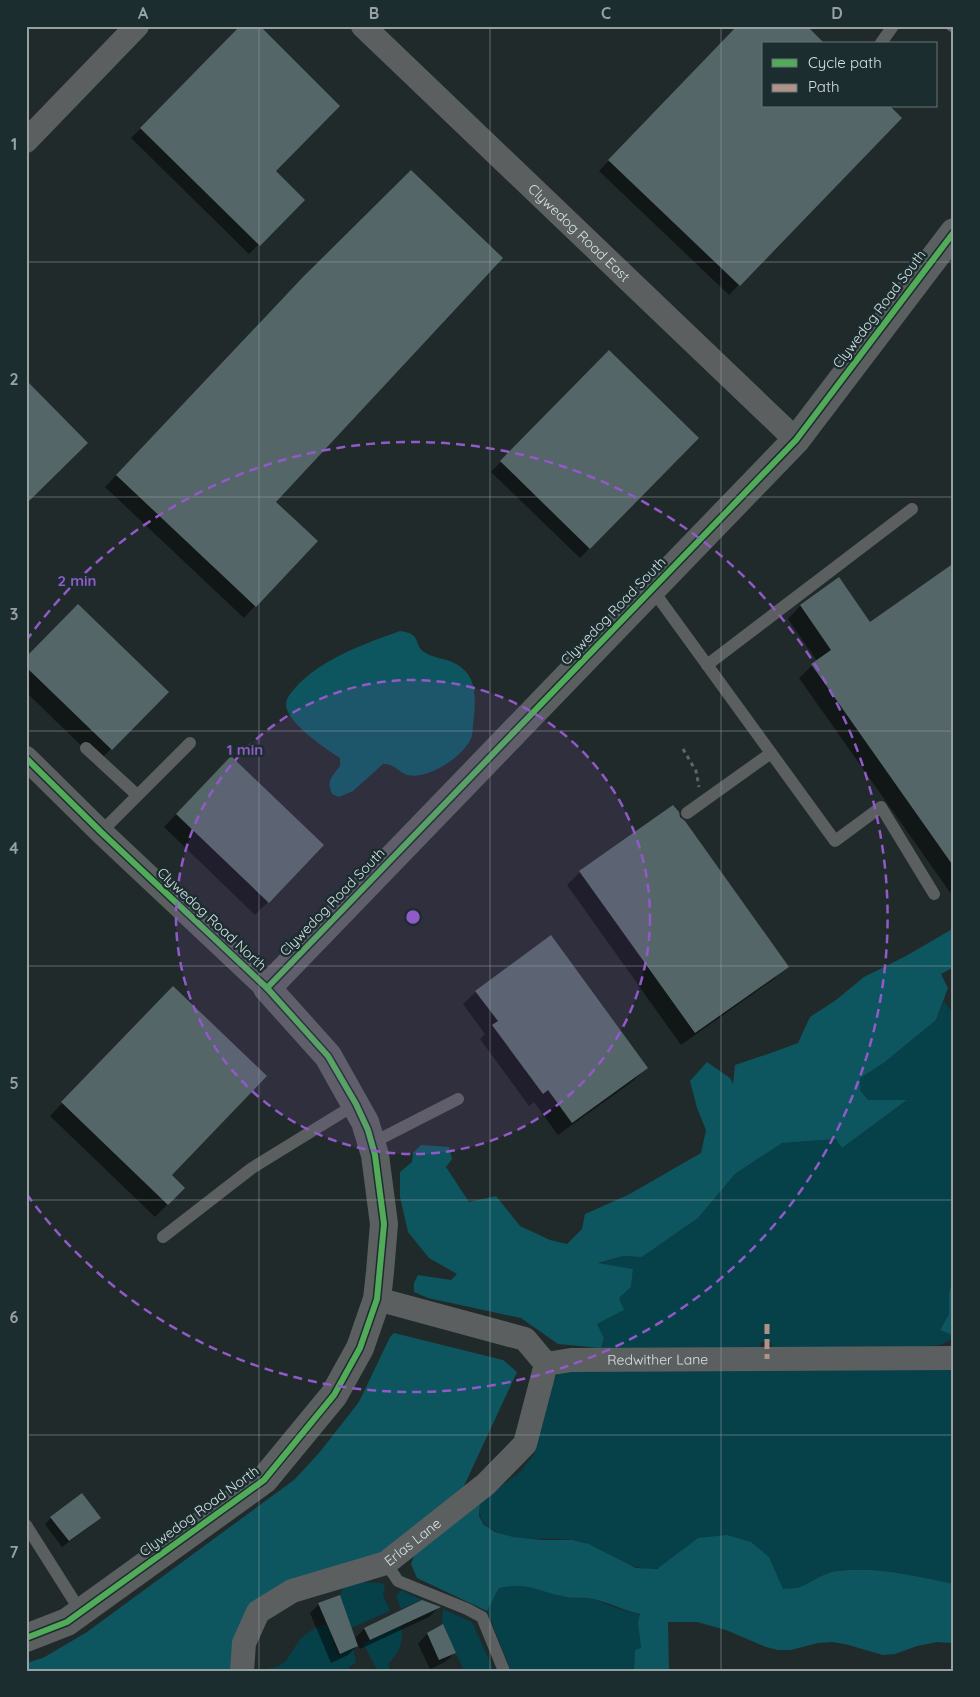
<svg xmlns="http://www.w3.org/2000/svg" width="980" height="1697" viewBox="0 0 980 1697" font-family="Quicksand,sans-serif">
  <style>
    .green { fill: #064048 }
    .forest { fill: #0d565f }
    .shadow { fill: #0007 }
    .building { fill: #556669 }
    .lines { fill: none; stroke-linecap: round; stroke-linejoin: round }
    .path { stroke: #5f6464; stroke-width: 3; stroke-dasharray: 4 4; stroke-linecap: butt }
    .service { stroke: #5b5f60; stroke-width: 12 }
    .minor { stroke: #5b5f60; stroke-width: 24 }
    .tertiary { stroke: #5b5f60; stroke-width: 28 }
    .quiet { stroke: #af9288; stroke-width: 5; stroke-dasharray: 10 5; stroke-linecap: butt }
    .cycleway-casing { stroke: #1c2d30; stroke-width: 9 }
    .cycleway { stroke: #51ab58; stroke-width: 6 }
    .grid { fill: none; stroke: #97a1a2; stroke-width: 1; stroke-opacity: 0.55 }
    .ring { fill: none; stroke: #9259c8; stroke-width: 2.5; stroke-dasharray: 9 6 }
    .labels { text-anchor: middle; stroke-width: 5; stroke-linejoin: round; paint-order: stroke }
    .street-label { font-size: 14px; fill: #d6e1e2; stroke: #1c2d30 }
    .centre { fill: #9259c8; stroke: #1c2d30; stroke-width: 2.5 }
    .ring-label { font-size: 15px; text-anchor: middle; font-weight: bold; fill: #9259c8; stroke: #1c2d30; stroke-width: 5; stroke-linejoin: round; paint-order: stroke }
    .neatline { fill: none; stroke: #97a1a2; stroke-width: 2 }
    .grid-label { font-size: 16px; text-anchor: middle; font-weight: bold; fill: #97a1a2 }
  </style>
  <rect width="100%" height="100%" fill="#212a2b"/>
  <g class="green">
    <polygon points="944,1001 954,1015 954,1202 951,1208 954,1215 954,1274 949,1293 949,1314 940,1330 954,1336 954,1338 940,1345 916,1347 772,1348 771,1342 761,1342 760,1348 601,1348 604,1338 596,1324 623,1310 619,1298 631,1287 633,1269 597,1264 623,1256 642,1257 698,1218 735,1174 782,1143 836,1139 842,1148 906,1101 868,1100 860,1090 860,1077 885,1062 936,1020"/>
    <path d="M954,1365V1584C916,1576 876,1566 838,1571C824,1572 814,1581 802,1586C797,1589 789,1588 783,1589L777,1577L698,1538C688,1545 665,1568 654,1569C624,1571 602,1543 572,1540C546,1536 517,1544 493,1530C480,1523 479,1515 480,1502L520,1472L534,1454L548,1387L559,1373L575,1366Z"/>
    <polygon points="361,1582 379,1583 385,1585 383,1595 390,1611 351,1628 340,1595 345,1585"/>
    <polygon points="514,1585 529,1586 565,1597 593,1599 625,1611 641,1615 638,1623 641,1649 635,1650 634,1671 511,1671 487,1611 499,1588"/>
    <polygon points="401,1590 422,1600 401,1609 396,1596"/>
    <polygon points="443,1609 472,1622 492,1666 492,1671 457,1671 463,1668 442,1625"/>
    <polygon points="323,1625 328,1626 337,1655 353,1648 356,1663 349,1667 349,1671 260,1670 276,1667 285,1662 301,1638 315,1628"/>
    <path d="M401,1626C404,1642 399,1653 388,1664L391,1671H376L377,1670L363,1643Z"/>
  </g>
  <g class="forest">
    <path d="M400,631C423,634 412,643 424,652C432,658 445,658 454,663C483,677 474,709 472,736C465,756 428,780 408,775C397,772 396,764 383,764L353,791L339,797L332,794C326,780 332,777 340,766V758C326,749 287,723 286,705C286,698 291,693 295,688C321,659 364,644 400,631Z"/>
    <polygon points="954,928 954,967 941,974 948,988 936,1020 885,1062 860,1078 860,1090 868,1100 907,1100 842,1148 836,1139 782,1143 735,1174 698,1218 642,1257 623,1256 598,1263 633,1269 631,1287 619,1298 624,1310 597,1324 604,1338 601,1348 558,1344 521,1318 428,1298 414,1292 414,1283 418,1275 451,1280 457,1274 429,1258 408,1232 400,1197 400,1172 412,1162 413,1153 421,1145 449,1147 452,1159 446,1167 469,1202 496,1196 520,1226 550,1240 567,1244 582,1229 585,1214 628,1195 701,1153 706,1130 697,1108 690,1081 707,1062 730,1078 733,1084 735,1065 768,1054 798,1043 810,1017 836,1000 864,977 906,956"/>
    <polygon points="954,1274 954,1336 940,1330 949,1314 949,1293"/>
    <polygon points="394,1333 503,1360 517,1372 463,1488 382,1555 290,1584 234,1671 26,1671 26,1663 43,1658 87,1632 294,1480 319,1453 359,1402 390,1337"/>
    <path d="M480,1502L479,1516L484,1525L495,1532L513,1537L542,1540H573L589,1544L636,1568L657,1569L698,1538L727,1535L751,1542L769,1557L783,1589C789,1588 797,1589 802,1586C814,1581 825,1572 838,1571C876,1566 916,1576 954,1584V1643L937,1642L917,1646L895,1654L883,1655L845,1644L832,1642L818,1643L791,1650H778L766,1647L726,1630L697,1622H668L669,1671H634L635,1650L641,1648L638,1623L640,1614C624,1611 609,1602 593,1599C583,1597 572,1599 562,1596C535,1590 528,1582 499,1588L487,1611L417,1578L411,1564L418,1545Z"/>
  </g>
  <g class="shadow">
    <polygon points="242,26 274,171 303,200 249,254 131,138"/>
    <polygon points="739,26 764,44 764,106 901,118 729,295 599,171"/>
    <polygon points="292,290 275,502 255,606 244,618 105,487"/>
    <polygon points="609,351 698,438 580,558 491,472"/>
    <polygon points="954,570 954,898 799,678 817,661 788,619 800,606 839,579 870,623"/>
    <polygon points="26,658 167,692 98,762 26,692"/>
    <polygon points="218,771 268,902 255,915 164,827"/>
    <polygon points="673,806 679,818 787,966 774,979 681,1045 567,885 580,872"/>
    <polygon points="476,992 646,1068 633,1081 558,1135 534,1102 529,1106 480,1039 485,1034 463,1004"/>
    <polygon points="160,1001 170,1175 184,1188 155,1217 50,1116"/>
    <polygon points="51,1518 93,1524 62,1547 45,1524"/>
    <polygon points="319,1604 354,1639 364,1629 438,1608 429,1617 360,1649 358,1645 348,1655 331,1663 310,1613"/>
    <polygon points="442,1626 455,1653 445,1662 430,1669 418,1644 427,1634"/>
  </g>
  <g class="building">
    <polygon points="240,26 260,26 340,106 276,171 305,200 260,246 140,128"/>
    <polygon points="737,26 807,26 825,44 764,44 764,106 890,106 902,118 740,286 608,160"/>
    <polygon points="411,170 503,258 276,502 318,541 256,607 116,475 303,277"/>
    <polygon points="609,350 699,438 590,549 500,461"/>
    <polygon points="26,380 88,443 26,504"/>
    <polygon points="954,563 954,867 811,664 831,650 800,605 839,577 870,622"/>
    <polygon points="78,604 169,692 112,750 26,667 26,657"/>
    <polygon points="231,756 324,845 269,903 176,814"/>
    <polygon points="673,805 679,812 680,817 685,821 789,967 695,1033 579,871"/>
    <polygon points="551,935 648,1068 572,1123 548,1090 543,1094 492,1025 498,1021 475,991"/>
    <polygon points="173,986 267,1076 172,1175 185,1188 168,1205 61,1102"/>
    <polygon points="82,1493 101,1518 69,1541 50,1517"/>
    <polygon points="340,1595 358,1646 340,1654 318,1603"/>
    <polygon points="422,1600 441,1607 370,1640 364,1628"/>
    <polygon points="443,1624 456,1653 439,1660 427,1633"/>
  </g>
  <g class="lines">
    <polyline class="path" points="683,749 696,771 699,787"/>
    <g class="service">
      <polyline points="952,26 954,27"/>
      <polyline points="881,43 893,26"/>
      <polyline points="652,589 835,841 881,807 934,894"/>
      <polyline points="707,665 912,509"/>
      <polyline points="86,748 137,795"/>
      <polyline points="687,813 771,753"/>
      <polyline points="101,832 190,743"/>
      <polyline points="372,1143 458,1099"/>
      <polyline points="163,1237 252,1168 356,1104"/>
      <polyline points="26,1525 81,1612"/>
      <polyline points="386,1563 398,1581 467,1609 482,1617 504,1671"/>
    </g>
    <g class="minor">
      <path id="s1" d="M363,26L796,440"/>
      <polyline points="26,141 137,26"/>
      <polyline points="26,758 101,832 267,988"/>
      <path id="s2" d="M377,1299L525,1339L546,1364L571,1360L954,1358"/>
      <path id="s3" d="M242,1671L244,1643L258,1612L292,1591L386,1563L486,1484L525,1444L546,1364"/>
    </g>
    <polyline class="tertiary" points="26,1638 67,1622 264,1480 334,1395 360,1348 377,1299 380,1272 384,1224 375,1155 365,1122 328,1056 267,988 796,440 954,232"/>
    <polyline class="quiet" points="767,1324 767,1359"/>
    <g class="cycleway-casing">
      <g id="cycleway">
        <polyline points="26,758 101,832 267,988 328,1056 356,1104 368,1130 375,1155 384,1224 377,1299 360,1348 334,1395 264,1480 67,1622 26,1638"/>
        <polyline points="267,988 796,440 954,232"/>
      </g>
    </g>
    <use href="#cycleway" class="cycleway"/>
  </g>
  <path class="grid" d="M259,26V1671M490,26V1671M721,26V1671M26,262H954M26,497H954M26,731H954M26,966H954M26,1200H954M26,1435H954"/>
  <circle cx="413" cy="917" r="237" fill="#9259c8" fill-opacity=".12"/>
  <g class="ring">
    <circle cx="413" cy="917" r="237"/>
    <path d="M26 641A475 475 0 1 1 26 1193"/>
  </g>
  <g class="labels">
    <g class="street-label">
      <text dy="5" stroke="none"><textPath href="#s1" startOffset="299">Clywedog Road East</textPath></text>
      <text transform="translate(879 309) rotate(-53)" y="5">Clywedog Road South</text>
      <text transform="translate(613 611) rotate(-46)" y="5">Clywedog Road South</text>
      <text transform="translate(332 902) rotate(-46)" y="5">Clywedog Road South</text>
      <text transform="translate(212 919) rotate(43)" y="5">Clywedog Road North</text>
      <text dy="5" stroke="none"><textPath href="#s2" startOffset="298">Redwither Lane</textPath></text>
      <text transform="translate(199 1511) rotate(-36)" y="5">Clywedog Road North</text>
      <text dy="5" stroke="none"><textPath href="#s3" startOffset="234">Erlas Lane</textPath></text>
    </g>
  </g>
  <circle cx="413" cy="917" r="8" class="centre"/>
  <g class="ring-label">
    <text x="77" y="586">2 min</text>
    <text x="245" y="755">1 min</text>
  </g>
  <rect width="980" height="1697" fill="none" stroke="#1c2d30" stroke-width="55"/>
  <rect x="762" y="42" width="175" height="65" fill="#1c2d30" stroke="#667577"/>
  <rect x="772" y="59" width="25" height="8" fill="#51ab58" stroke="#667577"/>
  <text x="808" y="68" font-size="15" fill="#d6e1e2">Cycle path</text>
  <rect x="772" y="84" width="25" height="8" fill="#af9288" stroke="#667577"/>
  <text x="808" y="92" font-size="15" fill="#d6e1e2">Path</text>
  <rect x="28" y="28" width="924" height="1642" class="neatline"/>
  <g class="grid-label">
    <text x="143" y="19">A</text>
    <text x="374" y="19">B</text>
    <text x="606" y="19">C</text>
    <text x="837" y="19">D</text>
    <text x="14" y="150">1</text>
    <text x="14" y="385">2</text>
    <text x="14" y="620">3</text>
    <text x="14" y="854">4</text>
    <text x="14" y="1089">5</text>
    <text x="14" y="1323">6</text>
    <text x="14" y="1558">7</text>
  </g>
</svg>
